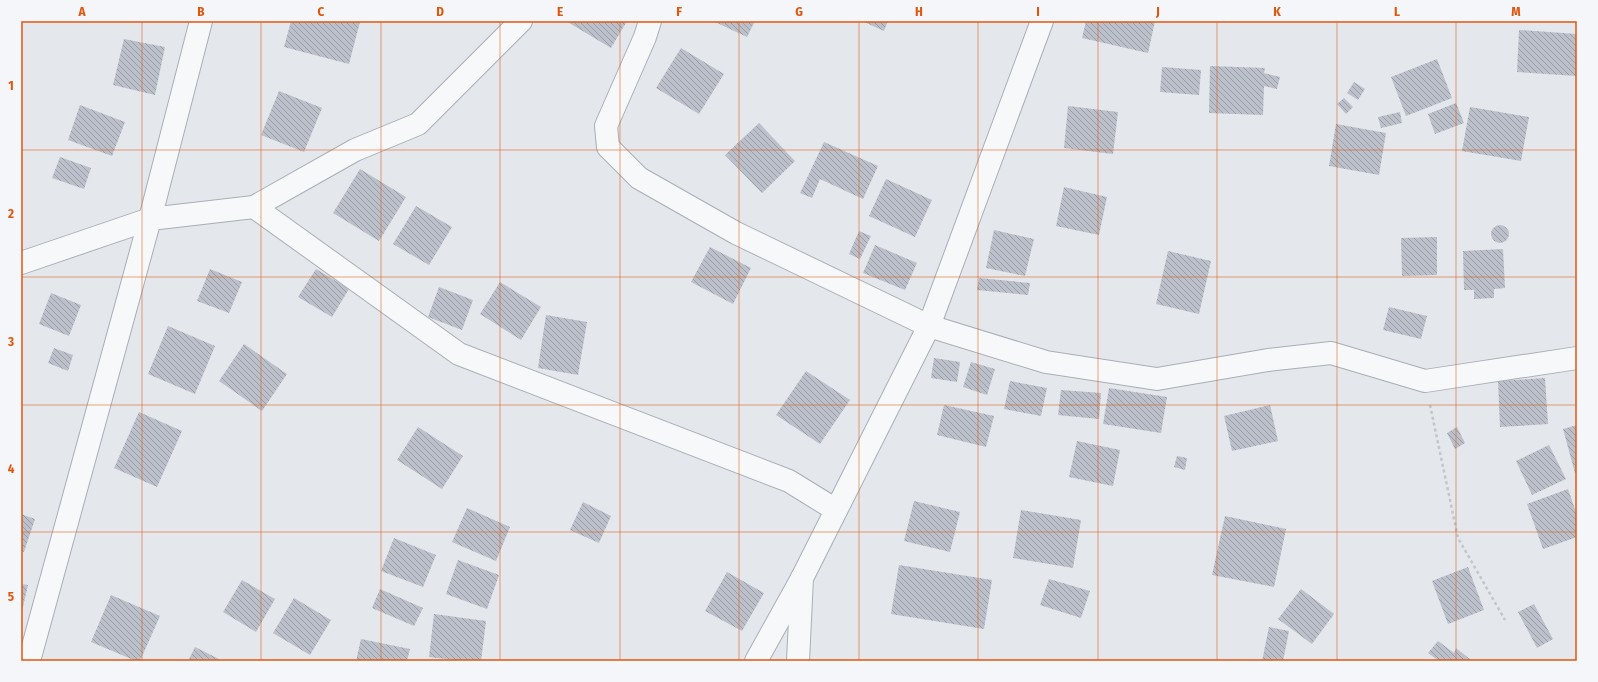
<svg xmlns="http://www.w3.org/2000/svg" width="1598" height="682" viewBox="0 0 1598 682" font-family="'Fira Sans Condensed',sans-serif">
  <style>
    .building { fill: url(#building-back-hatch) }
    .lines { fill: none; stroke-linecap: round; stroke-linejoin: round }
    .minor-casing { stroke: #a9aeb7; stroke-width: 24 }
    .tertiary-casing { stroke: #a9aeb7; stroke-width: 24 }
    .path { stroke: #c2c5cb; stroke-width: 2.5; stroke-dasharray: 3 3; stroke-linecap: butt }
    .minor { stroke: #f7f8fa; stroke-width: 22 }
    .tertiary { stroke: #f7f8fa; stroke-width: 22 }
    .grid { fill: none; stroke: #df570f; stroke-width: 1; stroke-opacity: 0.55 }
    .neatline { fill: none; stroke: #df570f; stroke-width: 1.5 }
    .grid-label { font-size: 13px; text-anchor: middle; font-weight: bold; fill: #df570f }
  </style>
  <defs>
    <pattern id="building-back-hatch" width="6" height="6" patternUnits="userSpaceOnUse"><rect width="6" height="6" fill="#bbc0ca"/><path d="M-1 5l2 2M0 0l6 6M5-1l2 2" fill="none" stroke="#989da6"/></pattern>
  </defs>
  <rect width="100%" height="100%" fill="#e4e7ec"/>
  <g class="building">
    <polygon points="291,21 355,21 360,22 349,64 284,47"/>
    <polygon points="566,21 627,21 611,48"/>
    <polygon points="713,21 755,21 747,37"/>
    <polygon points="862,21 888,21 884,31"/>
    <polygon points="1086,21 1155,21 1148,53 1082,38"/>
    <polygon points="1519,30 1577,34 1577,76 1517,72"/>
    <polygon points="124,39 165,47 155,95 113,85"/>
    <polygon points="681,48 724,74 699,114 656,88"/>
    <polygon points="1437,59 1452,98 1406,116 1391,77"/>
    <polygon points="1210,66 1265,68 1264,73 1280,77 1277,89 1264,86 1263,115 1209,113"/>
    <polygon points="1162,67 1201,70 1199,95 1160,92"/>
    <polygon points="1354,82 1365,89 1358,100 1347,93"/>
    <polygon points="279,91 322,108 304,152 261,135"/>
    <polygon points="1344,98 1353,107 1346,114 1337,104"/>
    <polygon points="1456,103 1464,123 1435,134 1428,114"/>
    <polygon points="80,105 125,122 112,156 68,140"/>
    <polygon points="1068,106 1118,112 1113,154 1064,148"/>
    <polygon points="1470,107 1529,117 1521,161 1462,151"/>
    <polygon points="1400,112 1402,123 1381,128 1378,117"/>
    <polygon points="759,123 795,161 762,193 725,155"/>
    <polygon points="1336,124 1386,133 1379,175 1329,166"/>
    <polygon points="824,142 878,166 863,199 820,179 812,198 800,193"/>
    <polygon points="60,157 91,168 84,189 52,178"/>
    <polygon points="360,169 406,197 379,241 333,213"/>
    <polygon points="886,179 932,200 915,237 869,216"/>
    <polygon points="1064,187 1107,197 1099,235 1056,226"/>
    <polygon points="416,206 452,227 429,265 393,244"/>
    <circle cx="1500" cy="234" r="9"/>
    <polygon points="994,230 1034,239 1025,276 986,268"/>
    <polygon points="859,231 871,236 860,259 849,254"/>
    <polygon points="1437,237 1437,275 1402,276 1401,238"/>
    <polygon points="875,245 917,263 905,290 863,273"/>
    <polygon points="710,247 751,268 733,304 691,282"/>
    <polygon points="1503,249 1505,288 1494,289 1494,298 1474,299 1474,290 1464,290 1463,251"/>
    <polygon points="1168,251 1211,261 1199,314 1156,304"/>
    <polygon points="210,269 242,282 229,313 197,301"/>
    <polygon points="316,269 349,289 332,317 298,297"/>
    <polygon points="979,278 1030,283 1028,295 977,290"/>
    <polygon points="500,282 541,307 521,340 480,314"/>
    <polygon points="439,287 473,300 462,330 428,317"/>
    <polygon points="51,293 81,305 69,336 39,324"/>
    <polygon points="1389,307 1427,316 1421,339 1383,330"/>
    <polygon points="546,315 587,322 578,375 538,368"/>
    <polygon points="168,326 215,346 195,394 148,374"/>
    <polygon points="244,344 287,374 262,411 219,381"/>
    <polygon points="54,348 73,355 68,371 48,363"/>
    <polygon points="934,358 960,362 957,382 931,378"/>
    <polygon points="971,362 995,369 987,395 963,387"/>
    <polygon points="806,371 850,400 820,444 776,415"/>
    <polygon points="1545,378 1548,424 1500,427 1498,381"/>
    <polygon points="1010,381 1047,388 1041,416 1004,409"/>
    <polygon points="1109,388 1167,397 1161,433 1103,424"/>
    <polygon points="1061,390 1101,393 1099,419 1058,415"/>
    <polygon points="944,405 994,416 986,447 937,435"/>
    <polygon points="1270,405 1278,441 1232,451 1224,416"/>
    <polygon points="139,412 182,431 157,487 114,468"/>
    <polygon points="1577,425 1577,473 1575,473 1563,429"/>
    <polygon points="418,427 463,456 442,489 397,460"/>
    <polygon points="1457,427 1465,443 1455,449 1447,433"/>
    <polygon points="1077,441 1120,450 1113,486 1069,477"/>
    <polygon points="1549,445 1566,479 1532,495 1516,461"/>
    <polygon points="1177,456 1187,458 1185,470 1174,467"/>
    <polygon points="1568,489 1577,515 1577,537 1543,549 1527,504"/>
    <polygon points="914,501 960,512 950,552 904,541"/>
    <polygon points="583,502 611,516 599,543 570,530"/>
    <polygon points="467,508 510,527 496,561 452,542"/>
    <polygon points="1021,510 1081,520 1073,568 1013,558"/>
    <polygon points="21,514 35,519 24,552 21,551"/>
    <polygon points="1225,516 1286,529 1274,587 1212,575"/>
    <polygon points="394,538 436,555 423,587 381,571"/>
    <polygon points="458,560 499,575 487,609 446,594"/>
    <polygon points="899,565 992,580 984,629 891,614"/>
    <polygon points="1468,567 1484,610 1448,624 1432,581"/>
    <polygon points="727,572 764,593 742,631 705,611"/>
    <polygon points="1049,579 1090,591 1081,618 1040,605"/>
    <polygon points="242,580 275,599 256,632 223,612"/>
    <polygon points="21,584 28,585 22,611 21,611"/>
    <polygon points="380,589 423,608 414,626 372,608"/>
    <polygon points="1301,589 1334,614 1312,644 1278,619"/>
    <polygon points="111,595 160,616 140,661 136,661 91,642"/>
    <polygon points="294,598 331,620 310,655 273,633"/>
    <polygon points="1534,604 1553,639 1537,648 1518,612"/>
    <polygon points="434,614 486,621 481,661 462,661 429,657"/>
    <polygon points="1269,627 1289,631 1283,661 1262,661"/>
    <polygon points="361,639 410,649 407,661 356,661"/>
    <polygon points="1438,641 1454,653 1456,648 1471,660 1470,661 1439,661 1428,653"/>
    <polygon points="195,647 221,660 220,661 188,661"/>
  </g>
  <g class="lines">
    <g class="minor-casing">
      <g id="minor">
        <polyline points="650,21 645,37 606,126 608,147 639,178 736,233 929,326 1046,362 1157,379 1268,360 1331,353 1425,381 1577,358"/>
        <polyline points="254,207 355,150 418,124 521,21"/>
        <polyline points="21,263 150,219 254,207 459,354 789,481 836,510"/>
        <polyline points="29,661 150,219 201,21"/>
        <polyline points="798,661 802,578"/>
      </g>
    </g>
    <g class="tertiary-casing">
      <polyline id="tertiary" points="756,661 802,578 929,326 1042,21"/>
    </g>
    <polyline class="path" points="1430,405 1458,538 1505,620"/>
    <use href="#minor" class="minor"/>
    <use href="#tertiary" class="tertiary"/>
  </g>
  <path class="grid" d="M142,21V661M261,21V661M381,21V661M500,21V661M620,21V661M739,21V661M859,21V661M978,21V661M1098,21V661M1217,21V661M1337,21V661M1456,21V661M21,150H1577M21,277H1577M21,405H1577M21,532H1577"/>
  <rect width="1598" height="682" fill="none" stroke="#f4f6f9" stroke-width="44"/>
  <rect x="22" y="22" width="1554" height="638" class="neatline"/>
  <g class="grid-label">
    <text x="82" y="16">A</text>
    <text x="201" y="16">B</text>
    <text x="321" y="16">C</text>
    <text x="440" y="16">D</text>
    <text x="560" y="16">E</text>
    <text x="679" y="16">F</text>
    <text x="799" y="16">G</text>
    <text x="919" y="16">H</text>
    <text x="1038" y="16">I</text>
    <text x="1158" y="16">J</text>
    <text x="1277" y="16">K</text>
    <text x="1397" y="16">L</text>
    <text x="1516" y="16">M</text>
    <text x="11" y="90">1</text>
    <text x="11" y="218">2</text>
    <text x="11" y="346">3</text>
    <text x="11" y="473">4</text>
    <text x="11" y="601">5</text>
  </g>
</svg>
